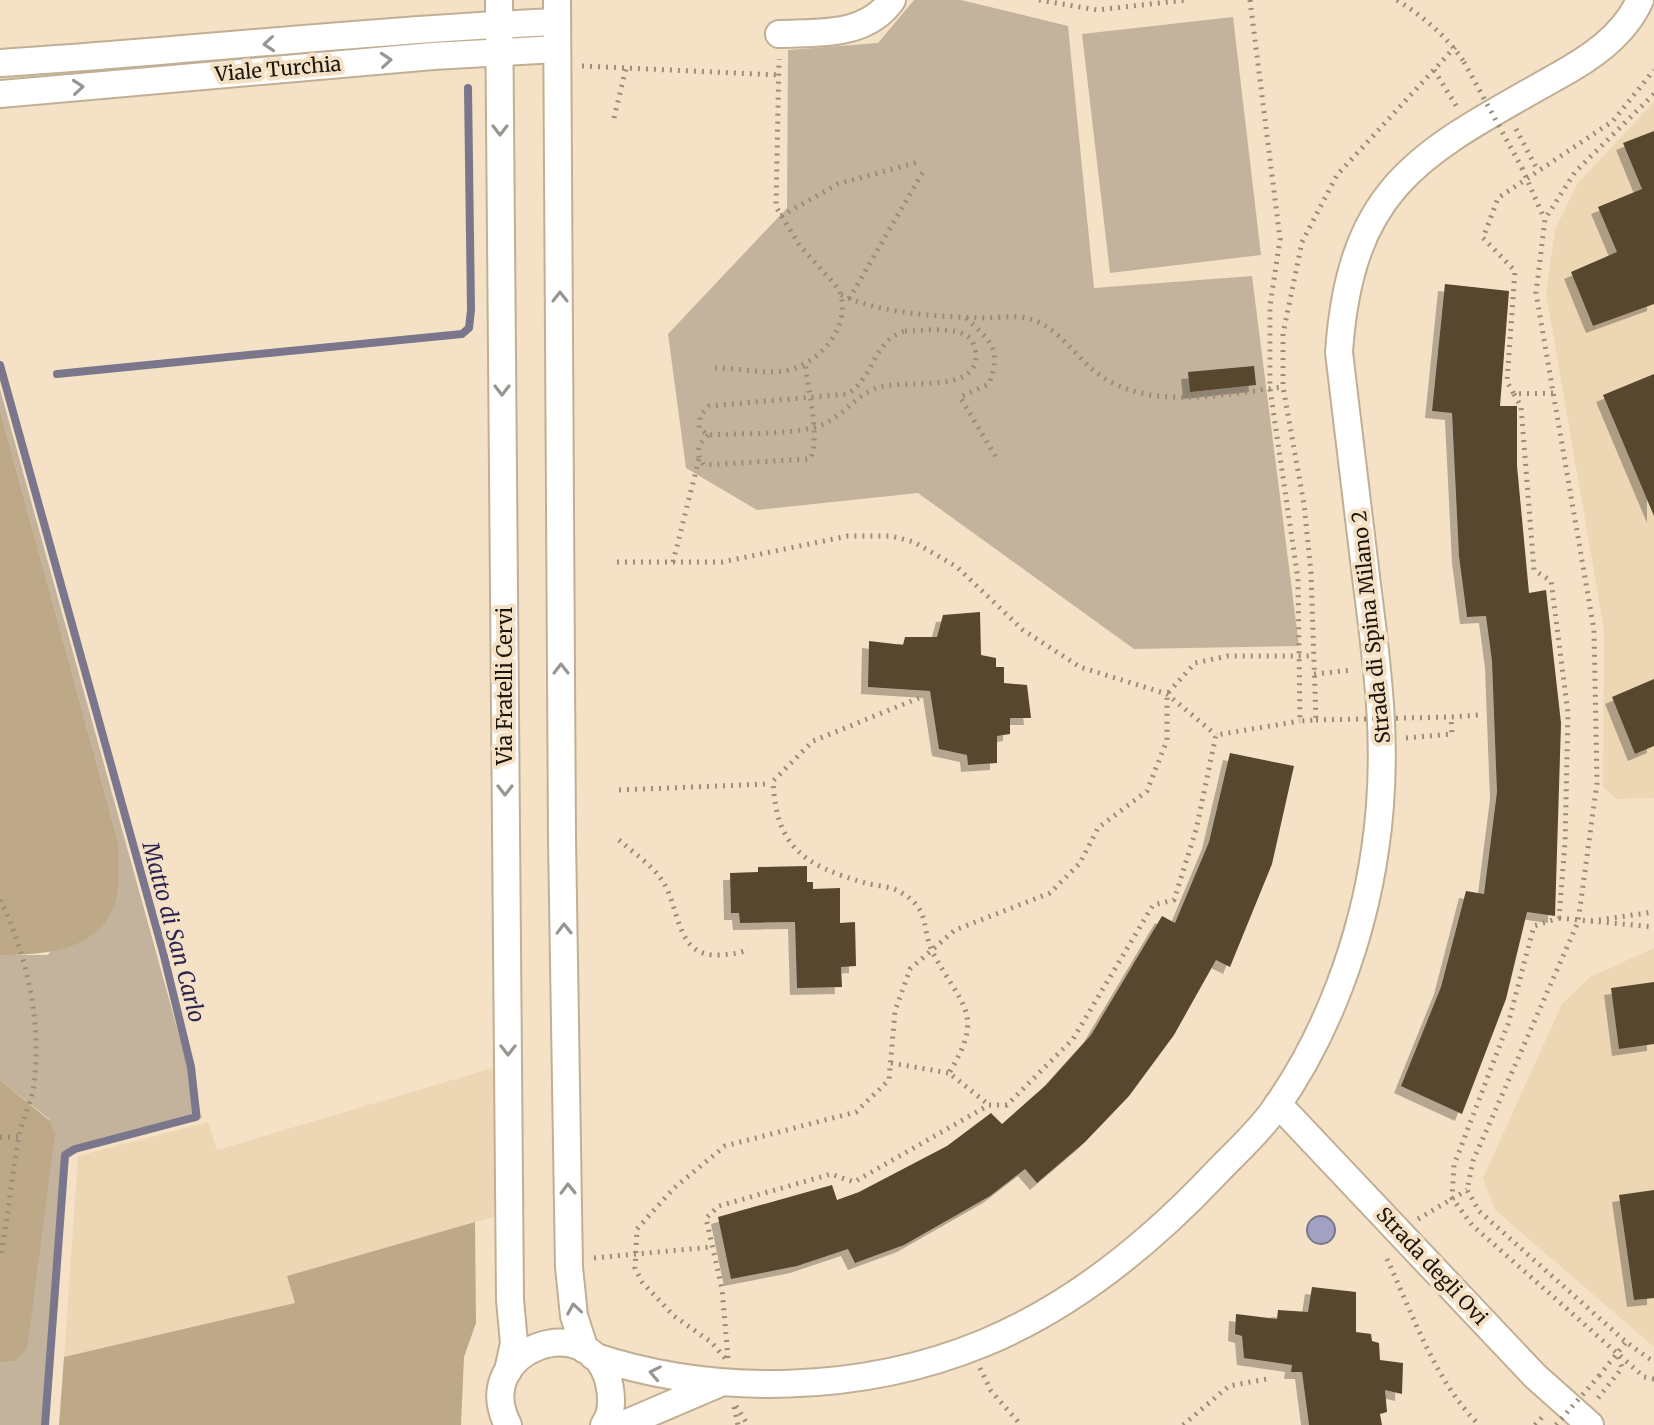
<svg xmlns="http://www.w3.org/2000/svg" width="1654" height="1425" viewBox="0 0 1654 1425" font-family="Merriweather,serif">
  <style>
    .built { fill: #edd6b4 }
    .green { fill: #c3b39c }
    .forest { fill: #bda888 }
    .water { fill: #a2a0c3; stroke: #7a778c; stroke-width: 2 }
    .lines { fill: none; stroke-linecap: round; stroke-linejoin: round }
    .stream { stroke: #7a778c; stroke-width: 8 }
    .building { fill: #56462e; filter: url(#shadow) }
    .minor-casing { stroke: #c1af94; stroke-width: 30 }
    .path { stroke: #9a8c78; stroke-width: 5; stroke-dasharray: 2 6; stroke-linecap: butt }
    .minor { stroke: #fff; stroke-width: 26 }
    .path-bridge { stroke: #9a8c78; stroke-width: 5; stroke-dasharray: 2 6; stroke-linecap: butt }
    .oneway { stroke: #999692 }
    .labels { text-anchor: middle; stroke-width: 8; stroke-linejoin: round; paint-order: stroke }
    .street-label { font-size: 20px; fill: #1d160c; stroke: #f5e2c6 }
    .water-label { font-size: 22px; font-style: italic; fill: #2b2451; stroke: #f5e2c6 }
  </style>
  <defs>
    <filter id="shadow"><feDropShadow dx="-7" dy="7" stdDeviation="0" flood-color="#0004"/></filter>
  </defs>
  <rect width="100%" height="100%" fill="#f5e2c6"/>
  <g class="built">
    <polygon points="1654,102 1654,798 1617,799 1603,787 1604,630 1546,293 1555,230 1577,184"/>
    <polygon points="1654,948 1654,1347 1495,1210 1483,1178 1562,1004 1590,977"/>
    <polygon points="496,1067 497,1216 287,1276 296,1303 64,1357 78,1156 208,1122 217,1150"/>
  </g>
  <g class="green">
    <polygon points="914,0 961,0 1068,26 1094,288 1252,276 1299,646 1134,649 918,493 757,510 686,468 668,334 787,208 788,50 878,43"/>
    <polygon points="1233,17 1261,255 1110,273 1082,34"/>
    <polygon points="0,389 202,1118 64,1153 43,1425 0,1425 0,1363 14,1361 49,1119 0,1080 0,955 48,955 118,841 0,410"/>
  </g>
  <g class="forest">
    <path d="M0,410L118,841C117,859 121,885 115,903C99,952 42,955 0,955Z"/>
    <polygon points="0,1080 49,1120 55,1135 27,1349 14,1361 0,1363"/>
    <polygon points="475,1222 476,1323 464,1357 461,1425 59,1425 64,1357 295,1303 287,1276"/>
  </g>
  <circle class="water" cx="1321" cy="1230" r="14"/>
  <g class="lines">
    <g class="stream">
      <polyline points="0,365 163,952 191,1067 196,1112 196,1117 75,1149 65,1155 45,1425"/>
      <polyline points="57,374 462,334 469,328 471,310 468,88"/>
    </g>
  </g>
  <g class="building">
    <polygon points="1654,131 1654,304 1593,326 1571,272 1617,252 1598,207 1642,189 1623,143"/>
    <polygon points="1445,284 1509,291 1500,406 1517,406 1517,466 1529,593 1546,590 1561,723 1555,916 1527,912 1506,999 1462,1114 1401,1086 1441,987 1466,891 1484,894 1497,792 1492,661 1486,616 1467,617 1459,556 1452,413 1432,411"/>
    <polygon points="1254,366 1256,385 1190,392 1188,372"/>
    <polygon points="1654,374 1654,516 1603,395"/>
    <polygon points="980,612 981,655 996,658 996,667 1004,667 1004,683 1027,685 1031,718 1010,718 1010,734 997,736 997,763 968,765 967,755 939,749 930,691 868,687 869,641 903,645 905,637 937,637 943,615"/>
    <polygon points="1654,679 1654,746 1635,754 1612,697"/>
    <polygon points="1230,753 1294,766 1272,864 1230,967 1216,960 1174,1035 1129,1096 1085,1142 1037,1183 1025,1169 990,1196 904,1245 855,1263 848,1249 797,1266 731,1279 718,1217 832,1185 837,1200 859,1192 947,1146 991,1113 1002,1124 1046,1085 1091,1035 1162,916 1175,923 1209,842"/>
    <polygon points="807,866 807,882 813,882 813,889 840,888 840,923 855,922 856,966 841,967 842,987 797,988 795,922 740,923 739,913 731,913 730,873 758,872 758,867"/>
    <polygon points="1654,982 1654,1044 1619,1049 1611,988"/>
    <polygon points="1654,1190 1654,1298 1634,1300 1619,1195"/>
    <polygon points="1312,1287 1356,1292 1356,1332 1371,1334 1372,1341 1379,1343 1380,1360 1403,1363 1402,1394 1385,1390 1387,1412 1380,1414 1382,1425 1309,1425 1302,1372 1291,1372 1292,1365 1244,1358 1242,1336 1235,1334 1236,1314 1277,1319 1278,1310 1308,1312"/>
  </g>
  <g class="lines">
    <g class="minor-casing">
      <g id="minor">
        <polyline points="499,0 510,1300 514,1343 508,1371"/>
        <polyline points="557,0 562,839 569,1267 574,1316 585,1350"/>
        <path d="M779,34C820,32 866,37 892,0"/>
        <path d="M0,63C186,51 371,30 557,22"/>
        <polyline points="0,94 433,56 557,49"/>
        <polyline points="1278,1104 1535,1376 1590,1425"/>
        <path d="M593,1356C716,1397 863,1393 984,1343C1071,1307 1151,1242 1216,1173C1235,1153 1258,1133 1274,1110C1327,1036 1362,940 1375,850C1389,757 1379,677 1367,585C1358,508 1348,430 1339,352C1351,183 1422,153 1556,77C1589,59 1624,36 1640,0"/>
        <path d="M508,1425C469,1350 591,1306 609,1383C612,1397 613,1413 604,1425"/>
        <polyline points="622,1425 718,1384"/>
      </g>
    </g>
    <g class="path">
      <polyline points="1039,0 1097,10 1186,0"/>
      <polyline points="1250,0 1280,239 1270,306 1270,389 1298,579 1300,721 1316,720 1311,573 1304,504 1283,387 1283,334 1302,242 1337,175 1455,47"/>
      <path d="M1397,0C1422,16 1447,36 1464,62"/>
      <polyline points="582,66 779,75"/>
      <polyline points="1434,70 1457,107"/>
      <polyline points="1654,94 1575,172 1545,219 1536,293 1594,630 1597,783 1578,922 1473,1161 1467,1190 1479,1211 1626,1342 1654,1362"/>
      <polyline points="614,118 626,68"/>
      <polyline points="1516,129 1538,171"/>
      <polyline points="1522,168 1544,218"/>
      <polyline points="781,216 838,184 918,162"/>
      <path d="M841,295C886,315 936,316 985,318C997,318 1010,316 1021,317C1061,323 1076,363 1109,381C1160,409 1228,394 1283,387"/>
      <polyline points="849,299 924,170"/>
      <path d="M966,318C991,341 1002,349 989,384L960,397L996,457"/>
      <path d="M905,331C923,331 957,325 971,339C974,344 976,351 976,356C975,396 901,377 874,389C851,399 839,422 812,428C779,435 742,433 708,435L699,428L700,416L709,406L847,394C875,378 872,341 905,331Z"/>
      <path d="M715,368C736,368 763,374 784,371C820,365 855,324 838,288L800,246L776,207L779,59"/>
      <polyline points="1553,393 1514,394 1507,382 1515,271 1483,238 1498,198 1613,121 1654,70"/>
      <polyline points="1514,394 1521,406 1534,570 1551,581 1568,713 1565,843 1559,918 1534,926 1508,1024 1454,1165 1452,1198 1472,1225 1644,1377 1654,1379"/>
      <path d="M708,435C697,445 695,454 704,465L810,459C821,440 807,385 805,362"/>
      <polyline points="617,562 722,562 848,536 891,536 914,542 957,567 1023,630 1080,667 1167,694 1216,735"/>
      <polyline points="673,562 699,459"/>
      <polyline points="1314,674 1353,670"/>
      <path d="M919,698L813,741L773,781C776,848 804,865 865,883C876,886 891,886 900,892C932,910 920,927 933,953C961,1006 986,1013 949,1073L989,1105"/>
      <polyline points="1406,738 1452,734 1451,717 1479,715"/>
      <polyline points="619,790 767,784"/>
      <path d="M619,840C636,855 657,868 667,889C680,917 679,957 719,955C731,954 739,954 749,949"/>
      <path d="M0,900C27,954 42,1023 34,1084C32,1102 22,1119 19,1137C11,1177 9,1217 0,1257"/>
      <polyline points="1559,918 1654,927"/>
      <polyline points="1591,921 1654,912"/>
      <polyline points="891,1063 949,1073"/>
      <polyline points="0,1137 19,1137"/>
      <polyline points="1418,1219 1467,1190"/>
      <polyline points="594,1258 712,1247"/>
      <path d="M1387,1259C1413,1315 1435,1381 1479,1425"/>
      <polyline points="725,1358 711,1342 674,1316 642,1282 635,1268 637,1229 674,1188 725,1146 856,1112 889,1080 895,1011 910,969 955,930 1050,893 1080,863 1098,828 1147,791 1167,740 1167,694 1195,663 1228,656 1314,656"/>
      <polyline points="728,1358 722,1289 706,1218 719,1206 831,1174 854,1182 989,1105 1007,1105 1073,1039 1153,905 1174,900 1196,830 1216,735 1300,721"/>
      <polyline points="980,1368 991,1391 1021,1425"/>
      <polyline points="1599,1376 1626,1342"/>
      <polyline points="1598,1398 1622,1368 1617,1353"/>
      <polyline points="736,1406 748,1425"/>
      <polyline points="734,1407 738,1425"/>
      <polyline points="1183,1425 1229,1386 1272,1378"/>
      <polyline points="1535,1425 1545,1414"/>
    </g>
    <use href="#minor" class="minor"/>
    <g class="path-bridge">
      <polyline points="1464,62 1522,168"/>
      <polyline points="1316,720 1451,717"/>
      <polyline points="1556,1425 1599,1376"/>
    </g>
  </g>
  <defs><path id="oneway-chevron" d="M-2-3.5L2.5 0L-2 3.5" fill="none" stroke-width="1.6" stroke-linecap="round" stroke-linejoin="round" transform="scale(2)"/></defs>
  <g class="oneway">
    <use href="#oneway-chevron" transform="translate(269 44) rotate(175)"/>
    <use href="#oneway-chevron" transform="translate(386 60) rotate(-5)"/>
    <use href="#oneway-chevron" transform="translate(78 87) rotate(-5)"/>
    <use href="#oneway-chevron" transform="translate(500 130) rotate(90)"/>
    <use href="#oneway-chevron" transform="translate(560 297) rotate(-90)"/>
    <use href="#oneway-chevron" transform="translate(502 390) rotate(90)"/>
    <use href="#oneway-chevron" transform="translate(561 669) rotate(-90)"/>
    <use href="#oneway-chevron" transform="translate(505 790) rotate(90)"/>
    <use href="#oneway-chevron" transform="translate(564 929) rotate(-91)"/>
    <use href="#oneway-chevron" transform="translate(508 1050) rotate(90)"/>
    <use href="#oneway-chevron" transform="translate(568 1189) rotate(-91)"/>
    <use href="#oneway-chevron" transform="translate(574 1309) rotate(-99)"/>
    <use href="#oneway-chevron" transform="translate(655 1373) rotate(-169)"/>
  </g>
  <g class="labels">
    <g class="street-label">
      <text transform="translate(278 69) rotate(-5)" y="7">Viale Turchia</text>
      <text transform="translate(1371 627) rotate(-96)" y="7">Strada di Spina Milano 2</text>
      <text transform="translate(505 686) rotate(-90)" y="7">Via Fratelli Cervi</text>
      <text transform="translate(1432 1266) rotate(47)" y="7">Strada degli Ovi</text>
    </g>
    <g class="water-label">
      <text transform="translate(174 932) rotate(75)" y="8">Matto di San Carlo</text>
    </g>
  </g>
</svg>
